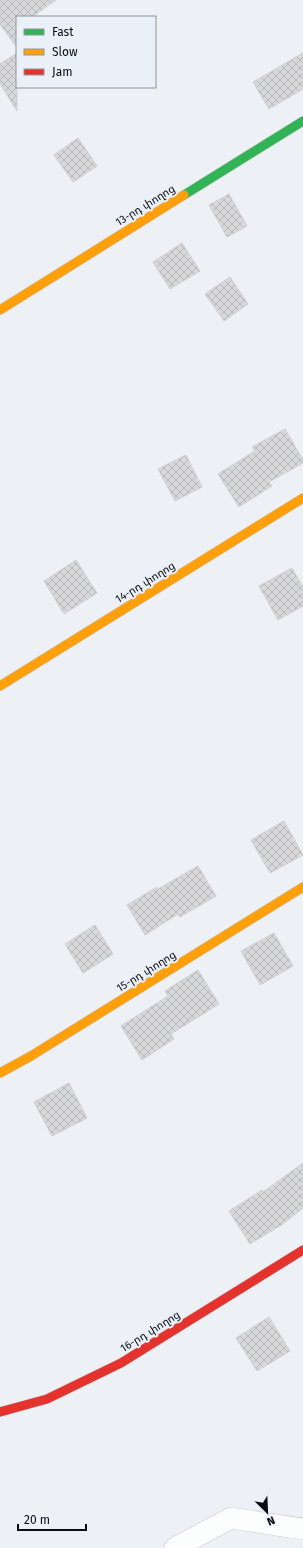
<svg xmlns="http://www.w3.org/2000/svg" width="303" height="1548" viewBox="0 0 303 1548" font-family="'Fira Sans','Noto Sans Armenian',sans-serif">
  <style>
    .building { fill: url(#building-cross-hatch); stroke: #d0d0d1 }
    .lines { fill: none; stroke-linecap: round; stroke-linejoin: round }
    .street-casing { stroke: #c7cacc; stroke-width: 22 }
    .fast-casing { stroke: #c7cacc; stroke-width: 10 }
    .slow-casing { stroke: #c7cacc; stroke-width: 10 }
    .jam-casing { stroke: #c7cacc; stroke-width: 10 }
    .street { stroke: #fcfdfd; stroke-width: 21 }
    .fast { stroke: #30b455; stroke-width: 9 }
    .slow { stroke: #ff9f0a; stroke-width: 9 }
    .jam { stroke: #e5322d; stroke-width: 9 }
    .labels { text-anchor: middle; stroke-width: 4; stroke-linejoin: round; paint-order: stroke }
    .street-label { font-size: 11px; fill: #0a0c0f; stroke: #eaf0f7 }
  </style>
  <defs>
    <pattern id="building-cross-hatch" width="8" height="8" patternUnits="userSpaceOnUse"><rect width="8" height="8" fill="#d8d8da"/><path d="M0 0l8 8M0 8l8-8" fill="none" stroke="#b8b8ba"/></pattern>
  </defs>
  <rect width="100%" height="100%" fill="#edf0f4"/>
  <g class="building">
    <polygon points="0,0 56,0 32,17 17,17 17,48 0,24"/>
    <polygon points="17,53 17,111 0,84 0,64"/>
    <polygon points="303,53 303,89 269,109 253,82"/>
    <polygon points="78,138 97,166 73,182 54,155"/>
    <polygon points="229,194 247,226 227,237 209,205"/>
    <polygon points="182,243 200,271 170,289 153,262"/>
    <polygon points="230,277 248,304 224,321 205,294"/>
    <polygon points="285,429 303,460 303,463 269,482 272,486 239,507 218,474 255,451 252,447"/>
    <polygon points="186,455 202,487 175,501 158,469"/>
    <polygon points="76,560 97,593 64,614 44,581"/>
    <polygon points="292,568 303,587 303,606 278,620 259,586"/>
    <polygon points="284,821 303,855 270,873 251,840"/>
    <polygon points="198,866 216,896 180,917 178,914 145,935 127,905 157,887 158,889"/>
    <polygon points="95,925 113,954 83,973 65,944"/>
    <polygon points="274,933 293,966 260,985 241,951"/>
    <polygon points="198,970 219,1004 171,1034 174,1039 142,1060 121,1026 168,996 165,991"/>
    <polygon points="69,1083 87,1118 52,1136 34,1102"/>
    <polygon points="303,1163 303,1208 283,1224 250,1244 229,1211 262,1190 263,1192"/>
    <polygon points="269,1317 290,1351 257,1371 236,1338"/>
  </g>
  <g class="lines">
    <g class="street-casing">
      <polyline id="street" points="175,1548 231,1518 303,1529"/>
    </g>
    <g class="fast-casing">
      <polyline id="fast" points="184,195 303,121"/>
    </g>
    <g class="slow-casing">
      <g id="slow">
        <polyline points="0,310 184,195"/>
        <polyline points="0,686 303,498"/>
        <polyline points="0,1073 31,1056 303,887"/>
      </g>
    </g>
    <g class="jam-casing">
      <polyline id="jam" points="0,1412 47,1399 121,1363 303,1250"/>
    </g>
    <use href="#street" class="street"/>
    <use href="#fast" class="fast"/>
    <use href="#slow" class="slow"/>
    <use href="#jam" class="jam"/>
  </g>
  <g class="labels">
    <g class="street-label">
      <text transform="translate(145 205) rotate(-32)" y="4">13-րդ փողոց</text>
      <text transform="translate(145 582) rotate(-32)" y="4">14-րդ փողոց</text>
      <text transform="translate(146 971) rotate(-32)" y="4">15-րդ փողոց</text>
      <text transform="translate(150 1331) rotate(-32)" y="4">16-րդ փողոց</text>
    </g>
  </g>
  <rect x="16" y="16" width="140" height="72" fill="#eaf0f7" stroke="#90959a"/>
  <rect x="24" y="29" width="20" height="6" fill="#30b455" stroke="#90959a"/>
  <text x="52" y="36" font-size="12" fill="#0a0c0f">Fast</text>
  <rect x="24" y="49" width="20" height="6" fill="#ff9f0a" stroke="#90959a"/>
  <text x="52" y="56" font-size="12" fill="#0a0c0f">Slow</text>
  <rect x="24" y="69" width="20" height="6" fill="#e5322d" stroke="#90959a"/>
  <text x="52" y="76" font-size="12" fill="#0a0c0f">Jam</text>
  <g transform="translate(267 1512) rotate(156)" stroke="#eaf0f7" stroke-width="3" paint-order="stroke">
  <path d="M0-3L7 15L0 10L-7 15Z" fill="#0a0c0f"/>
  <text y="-6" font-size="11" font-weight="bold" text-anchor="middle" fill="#0a0c0f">N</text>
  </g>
  <path d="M18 1524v6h68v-6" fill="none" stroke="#0a0c0f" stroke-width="2"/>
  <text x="24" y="1524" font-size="12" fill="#0a0c0f" stroke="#eaf0f7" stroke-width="3" paint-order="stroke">20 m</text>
</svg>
